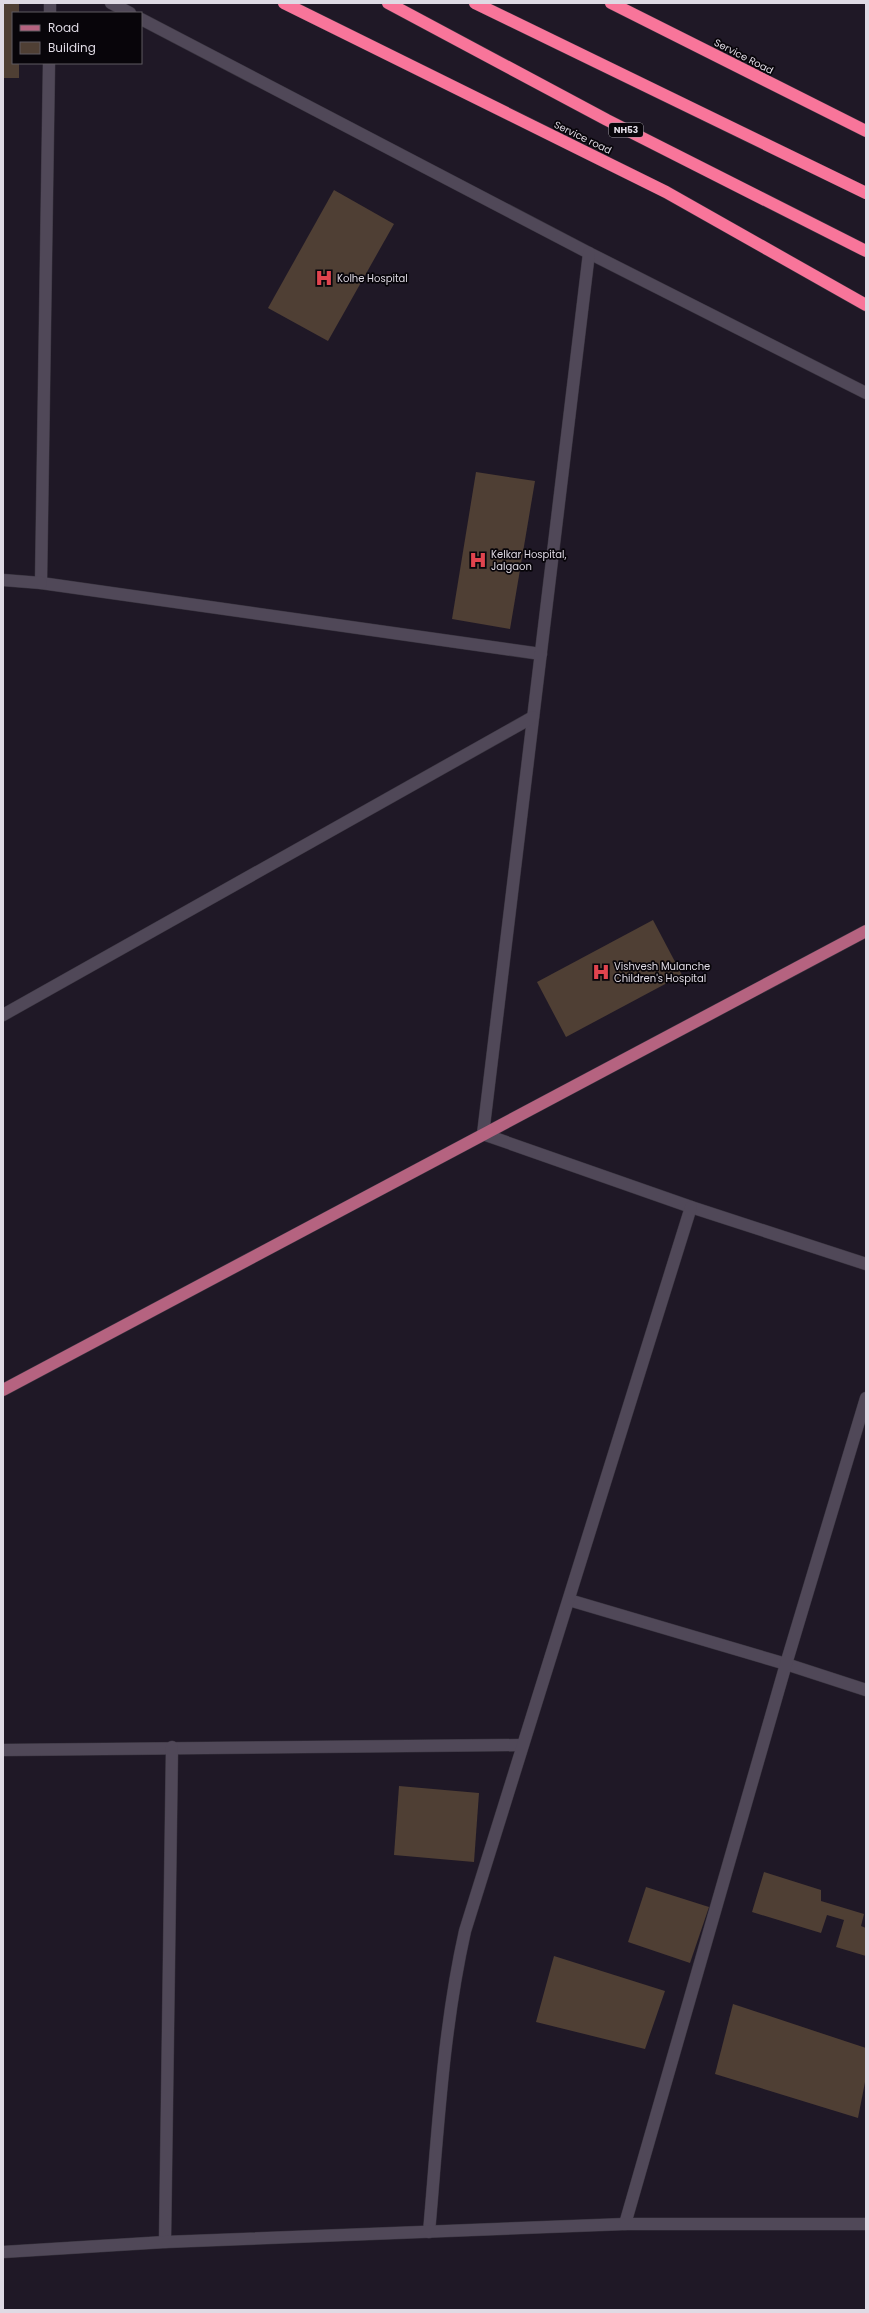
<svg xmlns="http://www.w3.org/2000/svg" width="869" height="2313" viewBox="0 0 869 2313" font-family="Poppins,sans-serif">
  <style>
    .building { fill: #4f3f34 }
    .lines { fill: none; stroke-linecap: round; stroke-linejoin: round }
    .minor-casing { stroke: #38333e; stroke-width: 13 }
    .major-casing { stroke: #38333e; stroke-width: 13 }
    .highway-casing { stroke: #38333e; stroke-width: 13 }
    .minor { stroke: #504858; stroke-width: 12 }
    .major { stroke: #b56380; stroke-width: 12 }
    .highway { stroke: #f8759a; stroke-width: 12 }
    .labels { text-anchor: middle; stroke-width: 3.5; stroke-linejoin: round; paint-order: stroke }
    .shield { fill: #08050a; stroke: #9e9aa3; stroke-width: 1 }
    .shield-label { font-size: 9px; font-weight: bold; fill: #dfdae4 }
    .street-label { font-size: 10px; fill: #dfdae4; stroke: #08050a }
    .poi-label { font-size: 10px; fill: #dfdae4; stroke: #08050a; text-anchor: start }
  </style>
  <rect width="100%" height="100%" fill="#1f1826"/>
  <g class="building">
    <polygon points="3,3 19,3 19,13 13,13 13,63 19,63 19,78 3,78"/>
    <polygon points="334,190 394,224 328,341 268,308"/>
    <polygon points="476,472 535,481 510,629 452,619"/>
    <polygon points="653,920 682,975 566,1037 537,982"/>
    <polygon points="399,1786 479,1793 474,1862 394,1855"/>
    <polygon points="764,1872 821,1890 821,1901 864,1914 861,1926 866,1928 866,1956 836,1947 844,1920 827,1915 821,1933 752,1912"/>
    <polygon points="646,1887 709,1907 690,1963 628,1942"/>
    <polygon points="554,1956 665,1991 645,2049 536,2022"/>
    <polygon points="733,2004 866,2048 866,2077 858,2118 715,2074"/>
  </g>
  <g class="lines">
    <g class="minor-casing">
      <g id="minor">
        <polyline points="111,3 130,13"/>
        <polyline points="50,13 50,3"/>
        <polyline points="141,19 589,253 866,393"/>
        <polyline points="49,63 41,583 541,654"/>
        <polyline points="589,253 483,1134 691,1207 866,1264"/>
        <polyline points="3,580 41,583"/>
        <polyline points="3,1015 533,717"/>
        <polyline points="569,1600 786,1664 866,1690"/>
        <polyline points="3,1750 521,1745"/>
        <polyline points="625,2224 786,1664 866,1398"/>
        <path d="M429,2232C438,2131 443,2029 465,1931L691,1207"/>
        <polyline points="165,2242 172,1747"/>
        <polyline points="3,2252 165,2242 625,2224 866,2224"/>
      </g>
    </g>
    <g class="major-casing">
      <polyline id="major" points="3,1390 866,931"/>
    </g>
    <g class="highway-casing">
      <g id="highway">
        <polyline points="284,3 666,192 866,305"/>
        <polyline points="388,3 607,120 866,251"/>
        <polyline points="475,3 866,193"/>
        <polyline points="611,3 866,131"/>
      </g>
    </g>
    <use href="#minor" class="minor"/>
    <use href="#major" class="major"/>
    <use href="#highway" class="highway"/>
  </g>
  <defs>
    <g id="hospital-bare" transform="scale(1.38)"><path d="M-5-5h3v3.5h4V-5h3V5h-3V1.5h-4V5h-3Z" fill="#e0444e" stroke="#08050a" stroke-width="2.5" paint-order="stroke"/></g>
  </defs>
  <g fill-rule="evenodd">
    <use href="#hospital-bare" x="324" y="278"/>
    <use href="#hospital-bare" x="478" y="560"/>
    <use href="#hospital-bare" x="601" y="972"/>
  </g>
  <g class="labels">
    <rect class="shield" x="609" y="123" width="34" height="14" rx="3"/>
    <g class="shield-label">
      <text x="626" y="133">NH53</text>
    </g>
    <g class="street-label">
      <text transform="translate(744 56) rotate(27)" y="4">Service Road</text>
      <text transform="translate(583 137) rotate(26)" y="4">Service road</text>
    </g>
    <g class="poi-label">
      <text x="337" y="282">Kolhe Hospital</text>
      <text x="491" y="558">Kelkar Hospital,<tspan x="491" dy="12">Jalgaon</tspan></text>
      <text x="614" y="970">Vishvesh Mulanche<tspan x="614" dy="12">Children's Hospital</tspan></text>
    </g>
  </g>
  <rect width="869" height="2313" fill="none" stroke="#dfdae4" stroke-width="8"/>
  <rect x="12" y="12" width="130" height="52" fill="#08050a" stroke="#5e5a61"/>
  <rect x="20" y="25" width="20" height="6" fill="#b56380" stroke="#5e5a61"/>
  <text x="48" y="32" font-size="12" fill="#dfdae4">Road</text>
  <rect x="20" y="42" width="20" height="12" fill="#4f3f34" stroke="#5e5a61"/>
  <text x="48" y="52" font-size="12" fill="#dfdae4">Building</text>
</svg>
